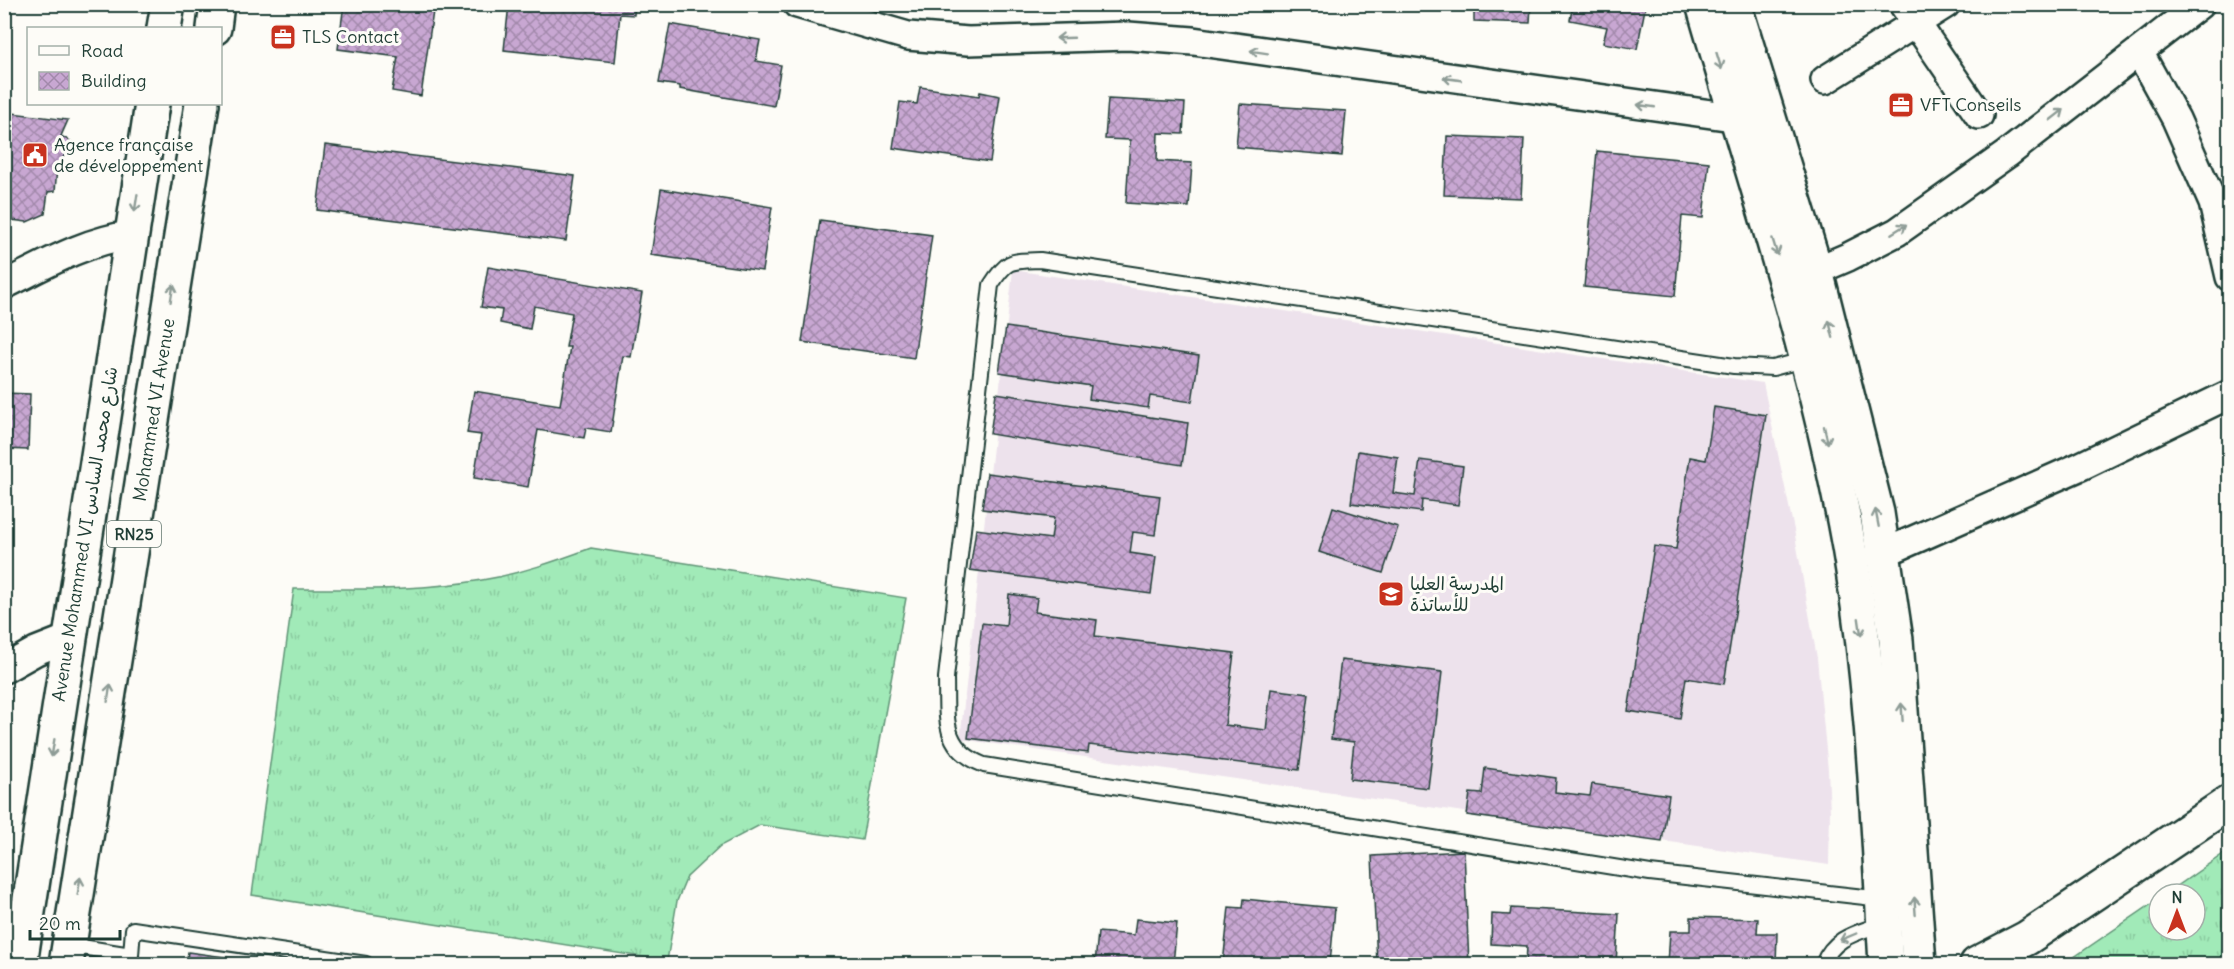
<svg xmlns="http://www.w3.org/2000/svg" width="2234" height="969" viewBox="0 0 2234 969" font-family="Delius,'Playpen Sans Arabic',sans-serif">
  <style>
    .built { fill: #ede2ec }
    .grass { fill: url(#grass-tufts); stroke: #609476; stroke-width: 1.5 }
    .building { fill: url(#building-cross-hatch); stroke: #1f3d34; stroke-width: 1.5 }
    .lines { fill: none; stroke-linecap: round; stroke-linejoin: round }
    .lane-casing { stroke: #1f3d34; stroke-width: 18 }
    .street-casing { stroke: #1f3d34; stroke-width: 32 }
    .secondary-casing { stroke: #1f3d34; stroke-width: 38 }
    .primary-casing { stroke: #1f3d34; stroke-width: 38 }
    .lane { stroke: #fdfcf7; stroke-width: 14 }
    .street { stroke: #fdfcf7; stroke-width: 27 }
    .secondary { stroke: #fdfcf7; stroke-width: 33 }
    .primary { stroke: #fdfcf7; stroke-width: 33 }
    .oneway { stroke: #8e9c96 }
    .labels { text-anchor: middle; stroke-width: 6; stroke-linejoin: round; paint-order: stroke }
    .shield { fill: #fdfcf7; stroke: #62766e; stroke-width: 1.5 }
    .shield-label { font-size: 16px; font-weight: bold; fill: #1f3d34 }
    .poi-label { font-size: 18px; fill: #1f3d34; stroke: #fdfcf7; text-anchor: start }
    .street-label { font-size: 18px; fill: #1f3d34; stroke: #fdfcf7 }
  </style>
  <defs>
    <pattern id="grass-tufts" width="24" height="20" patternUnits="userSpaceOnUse" patternTransform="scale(1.5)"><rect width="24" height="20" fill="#a1eab8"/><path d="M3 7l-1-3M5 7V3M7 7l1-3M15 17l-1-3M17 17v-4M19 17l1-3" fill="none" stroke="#8aca9f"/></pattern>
    <pattern id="building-cross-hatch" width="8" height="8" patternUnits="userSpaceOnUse" patternTransform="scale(1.5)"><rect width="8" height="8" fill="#c8a7d2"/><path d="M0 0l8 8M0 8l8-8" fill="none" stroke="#a289ab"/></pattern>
  </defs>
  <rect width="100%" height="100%" fill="#fdfcf7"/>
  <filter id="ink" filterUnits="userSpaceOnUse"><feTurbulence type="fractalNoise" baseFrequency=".0167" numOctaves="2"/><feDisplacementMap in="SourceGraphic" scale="12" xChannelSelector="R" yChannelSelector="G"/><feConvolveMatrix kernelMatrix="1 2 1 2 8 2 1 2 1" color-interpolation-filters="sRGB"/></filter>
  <g filter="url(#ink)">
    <polygon class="built" points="1013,270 1763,383 1794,530 1817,658 1828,770 1830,812 1829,865 960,739"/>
    <g class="grass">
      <path d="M591,548L906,598L862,840L760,825L720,846L687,877L677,901L667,961L252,895L294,589C356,589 420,591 482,580C519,574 556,561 591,548Z"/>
      <polygon points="2229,850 2229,964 2064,964 2159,899 2159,930 2195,930 2195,894 2166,894"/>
    </g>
    <g class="building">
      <polygon points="344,4 434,4 421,96 392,91 398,57 338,49"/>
      <polygon points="509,4 635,4 634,15 620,14 615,62 504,50"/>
      <polygon points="1372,4 1436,4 1436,8"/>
      <polygon points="1474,4 1531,4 1530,23 1474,21"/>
      <polygon points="1573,4 1646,4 1637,49 1603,43 1607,27 1570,20"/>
      <polygon points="670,24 760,40 756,61 781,65 774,106 680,89 680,86 659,83"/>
      <polygon points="920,87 979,96 980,92 1000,96 990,162 893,148 900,102 917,104"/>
      <polygon points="1108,99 1185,103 1183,134 1158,133 1157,161 1192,163 1189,207 1126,203 1130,140 1105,139"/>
      <polygon points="1240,104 1346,111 1342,156 1236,147"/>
      <polygon points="4,112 68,120 61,136 72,142 57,168 55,191 48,192 45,214 27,222 4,219"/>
      <polygon points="1447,136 1524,139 1521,198 1444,195"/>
      <polygon points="325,145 575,176 566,241 317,210"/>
      <polygon points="1597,151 1709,162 1703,218 1682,216 1675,296 1584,287"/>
      <polygon points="661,189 772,207 762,271 651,255"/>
      <polygon points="820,220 932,235 914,358 802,342"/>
      <polygon points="488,267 642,293 631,357 623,356 611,432 586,428 584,438 538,430 528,487 474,478 481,435 467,433 474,391 560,405 570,347 566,347 572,313 534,306 530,329 500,323 502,310 481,307"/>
      <polygon points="1006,327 1199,356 1192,402 1150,396 1148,408 1089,399 1091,386 999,372"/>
      <polygon points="4,393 30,394 28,450 4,449"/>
      <polygon points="996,393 1188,423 1182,465 990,434"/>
      <polygon points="1714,407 1766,415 1724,684 1686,678 1680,719 1628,711 1654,546 1676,549 1690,457 1706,460"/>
      <polygon points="1358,451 1398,457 1393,493 1415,496 1420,460 1463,466 1458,505 1422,500 1421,512 1351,503"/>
      <polygon points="987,473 1160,496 1155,535 1133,532 1130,553 1156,557 1151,594 970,570 976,529 1051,539 1054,518 982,509"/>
      <polygon points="1333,507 1398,527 1383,573 1319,552"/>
      <polygon points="1009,594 1037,598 1035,612 1097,620 1095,636 1234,653 1225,725 1266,730 1271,689 1309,694 1299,770 1089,745 1088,753 968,738 982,623 1006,626"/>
      <polygon points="1341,660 1442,672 1428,788 1350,779 1354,742 1331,739"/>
      <polygon points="1485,768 1556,778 1555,792 1590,796 1592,784 1669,795 1662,842 1467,815 1470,793 1482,794"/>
      <polygon points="1464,851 1469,964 1377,964 1372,856"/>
      <polygon points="1244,899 1335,908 1330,964 1223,964 1229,907 1243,908"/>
      <polygon points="1511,908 1619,914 1616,964 1526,964 1527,946 1491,944 1492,914 1510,915"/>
      <polygon points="1691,917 1758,919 1757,933 1777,933 1776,964 1668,964 1670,931 1691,931"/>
      <polygon points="1136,919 1177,923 1173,964 1095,964 1098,932 1134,935"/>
      <polygon points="188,952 275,964 186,964"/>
    </g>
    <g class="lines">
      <g class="lane-casing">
        <g id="lane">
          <path d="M1807,359L1773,368L1734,366L1040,260C1011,261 1007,259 991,285L946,678C947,718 941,748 984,765L1650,873L1882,899"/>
          <polyline points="69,945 131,955 133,929 366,964"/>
          <path d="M1823,964C1834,936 1858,933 1884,923"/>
        </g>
      </g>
      <g class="street-casing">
        <g id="street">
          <polyline points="797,4 908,36 968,41 1128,36 1193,41 1754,120"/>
          <polyline points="1903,4 1979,115"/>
          <polyline points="2139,52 2176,119 2213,203 2230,277"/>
          <polyline points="1825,80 1946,4"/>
          <polyline points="1799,278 1848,257 1897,232 2007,154 2200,4"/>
          <path d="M4,285C45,265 85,241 131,235"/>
          <polyline points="1884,553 2081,466 2230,394"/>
          <polyline points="4,669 36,651 69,638"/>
        </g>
      </g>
      <g class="secondary-casing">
        <g id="secondary">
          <path d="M1703,4C1755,184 1816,362 1849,547C1873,685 1878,825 1886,964"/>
          <polyline points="1734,4 1816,271 1877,513 1896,640 1919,964"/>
          <polyline points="1977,964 2027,938 2230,802"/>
        </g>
      </g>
      <g class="primary-casing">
        <g id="primary">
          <polyline points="164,28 168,4"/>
          <polyline points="214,28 217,4"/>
          <polyline points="20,964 152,104"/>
          <polyline points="66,964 202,104"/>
        </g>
      </g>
      <use href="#lane" class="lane"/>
      <use href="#street" class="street"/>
      <use href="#secondary" class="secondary"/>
      <use href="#primary" class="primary"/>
    </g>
    <defs><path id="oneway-shaft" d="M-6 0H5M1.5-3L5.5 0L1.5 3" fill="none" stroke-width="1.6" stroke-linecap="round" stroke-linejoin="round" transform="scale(1.5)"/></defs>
    <g class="oneway">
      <use href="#oneway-shaft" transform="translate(1065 38) rotate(178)"/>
      <use href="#oneway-shaft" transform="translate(1259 52) rotate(-171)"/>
      <use href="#oneway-shaft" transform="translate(1719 61) rotate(73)"/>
      <use href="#oneway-shaft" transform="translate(1452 79) rotate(-172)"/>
      <use href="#oneway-shaft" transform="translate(1646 106) rotate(-172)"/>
      <use href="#oneway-shaft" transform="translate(2057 115) rotate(-38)"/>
      <use href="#oneway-shaft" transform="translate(136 203) rotate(99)"/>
      <use href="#oneway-shaft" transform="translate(1899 229) rotate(-32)"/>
      <use href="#oneway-shaft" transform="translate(1775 247) rotate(73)"/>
      <use href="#oneway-shaft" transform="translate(172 293) rotate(-81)"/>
      <use href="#oneway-shaft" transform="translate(1831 329) rotate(-104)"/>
      <use href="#oneway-shaft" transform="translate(1826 435) rotate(77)"/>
      <use href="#oneway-shaft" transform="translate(1877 518) rotate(-101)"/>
      <use href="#oneway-shaft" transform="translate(1860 627) rotate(82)"/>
      <use href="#oneway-shaft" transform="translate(109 693) rotate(-81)"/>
      <use href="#oneway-shaft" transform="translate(1902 712) rotate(-94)"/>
      <use href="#oneway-shaft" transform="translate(53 748) rotate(99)"/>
      <use href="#oneway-shaft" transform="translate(79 886) rotate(-81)"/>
      <use href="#oneway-shaft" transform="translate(1915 906) rotate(-94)"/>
      <use href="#oneway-shaft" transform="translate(1848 937) rotate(157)"/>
    </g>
  </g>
  <defs>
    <g id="office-square" transform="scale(1.35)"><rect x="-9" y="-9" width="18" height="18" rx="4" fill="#c8321e" stroke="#fdfcf7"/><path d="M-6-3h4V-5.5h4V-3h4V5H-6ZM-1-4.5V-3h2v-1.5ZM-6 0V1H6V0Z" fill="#fff"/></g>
    <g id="civic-square" transform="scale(1.35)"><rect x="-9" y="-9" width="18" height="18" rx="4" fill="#c8321e" stroke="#fdfcf7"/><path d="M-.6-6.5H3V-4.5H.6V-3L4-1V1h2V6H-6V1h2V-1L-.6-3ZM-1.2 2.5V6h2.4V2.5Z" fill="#fff"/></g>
    <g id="university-square" transform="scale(1.35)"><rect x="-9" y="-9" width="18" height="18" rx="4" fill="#c8321e" stroke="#fdfcf7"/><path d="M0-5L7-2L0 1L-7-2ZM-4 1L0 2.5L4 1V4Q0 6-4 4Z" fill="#fff"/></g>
  </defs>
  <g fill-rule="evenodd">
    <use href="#office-square" x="283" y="37"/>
    <use href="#office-square" x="1901" y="105"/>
    <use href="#civic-square" x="35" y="155"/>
    <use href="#university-square" x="1391" y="594"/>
  </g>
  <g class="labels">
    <rect class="shield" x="107" y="521" width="54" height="26" rx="4.5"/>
    <g class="shield-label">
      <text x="134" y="540">RN25</text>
    </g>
    <g class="poi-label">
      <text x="302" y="43">TLS Contact</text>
      <text x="1920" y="111">VFT Conseils</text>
      <text x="54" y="151">Agence française<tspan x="54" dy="21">de développement</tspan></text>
      <text x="1410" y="590">المدرسة العليا<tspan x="1410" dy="21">للأساتذة</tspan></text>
    </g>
    <g class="street-label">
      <text transform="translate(154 410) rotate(-81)" y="6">Mohammed VI Avenue</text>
      <text transform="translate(85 534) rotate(-81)" y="6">Avenue Mohammed VI شارع محمد السادس</text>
    </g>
  </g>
  <rect width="2234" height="969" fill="none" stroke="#fdfcf7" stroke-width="24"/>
  <rect x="12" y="12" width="2210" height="945" fill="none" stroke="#1f3d34" stroke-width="2" filter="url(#ink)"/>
  <rect x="27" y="27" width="195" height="78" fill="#fdfcf7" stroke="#a4b0a9" stroke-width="1.5"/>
  <rect x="39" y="46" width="30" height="9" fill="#fdfcf7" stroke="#a4b0a9" stroke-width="1.5"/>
  <text x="81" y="57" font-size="18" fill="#1f3d34">Road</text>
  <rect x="39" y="72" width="30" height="18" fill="url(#building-cross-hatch)" stroke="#a4b0a9" stroke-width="1.5"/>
  <text x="81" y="87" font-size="18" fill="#1f3d34">Building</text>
  <g transform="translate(2177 912)"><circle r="28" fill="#fdfcf7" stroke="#a4b0a9" stroke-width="1.5"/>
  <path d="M0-4.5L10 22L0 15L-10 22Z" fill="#c8321e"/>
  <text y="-9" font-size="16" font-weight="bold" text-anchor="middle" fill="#1f3d34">N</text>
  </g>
  <path d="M30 930v9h90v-9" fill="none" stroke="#1f3d34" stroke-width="3"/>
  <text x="39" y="930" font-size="18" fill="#1f3d34" stroke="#fdfcf7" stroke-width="4.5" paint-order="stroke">20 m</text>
</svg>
